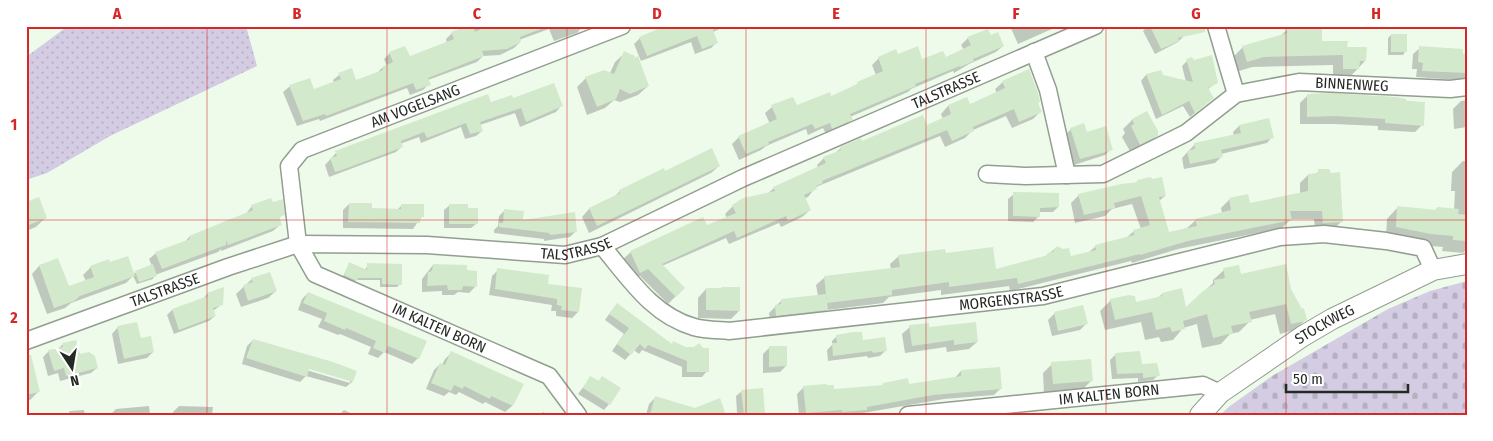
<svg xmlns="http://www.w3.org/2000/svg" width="1493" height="441" viewBox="0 0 1493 441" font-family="'Fira Sans Condensed',sans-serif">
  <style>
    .grass { fill: url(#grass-dots) }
    .cemetery { fill: url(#cemetery-stones) }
    .shadow { fill: #0003; fill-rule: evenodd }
    .building { fill: #d3e9cc }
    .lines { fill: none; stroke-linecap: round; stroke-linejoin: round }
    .minor-casing { stroke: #929e8f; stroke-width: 19 }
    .tertiary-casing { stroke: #929e8f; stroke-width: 22 }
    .minor { stroke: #fff; stroke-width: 16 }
    .tertiary { stroke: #fff; stroke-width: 20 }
    .grid { fill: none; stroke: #d62828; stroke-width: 1; stroke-opacity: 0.55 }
    .labels { text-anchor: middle; stroke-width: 4; stroke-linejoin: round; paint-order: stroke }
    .street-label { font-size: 15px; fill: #242923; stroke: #fff }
    .neatline { fill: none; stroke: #d62828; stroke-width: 2 }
    .grid-label { font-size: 16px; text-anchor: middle; font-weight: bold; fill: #d62828 }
  </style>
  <defs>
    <pattern id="grass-dots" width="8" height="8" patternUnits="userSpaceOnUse" patternTransform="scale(1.25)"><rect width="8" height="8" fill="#d3cce3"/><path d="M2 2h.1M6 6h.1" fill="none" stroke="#b5afc2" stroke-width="1.8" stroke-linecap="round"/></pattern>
    <pattern id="cemetery-stones" width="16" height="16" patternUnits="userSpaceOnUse" patternTransform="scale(1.25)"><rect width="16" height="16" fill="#d3cce3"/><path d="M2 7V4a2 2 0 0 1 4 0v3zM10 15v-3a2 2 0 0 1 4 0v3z" fill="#b5afc2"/></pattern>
  </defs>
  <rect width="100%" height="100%" fill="#eefbeb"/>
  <polygon class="grass" points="68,26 246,26 257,66 110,136 47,173 26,180 26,57"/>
  <polygon class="cemetery" points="1467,281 1467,415 1220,415 1230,406 1272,376 1388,309 1430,291"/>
  <g class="shadow">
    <polygon points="470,26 498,26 500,29 508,26 582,27 577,33 554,41 549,29 519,40 520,42 514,48 500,55 483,56 477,62 428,80 429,84 423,90 410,95 407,88 320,121 319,119 297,126 283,92 289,87 309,79 314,91 334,83 333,80 339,75 356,82 376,74 382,68 387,66 384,59 390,53 409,58 447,43 446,39 452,33"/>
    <polygon points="672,26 726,26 713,32 717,42 711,48 695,54 691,42 641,61 634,44 640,38"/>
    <polygon points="1010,26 1055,26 1052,29 1018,44"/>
    <polygon points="1148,26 1187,26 1184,36 1178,42 1155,54 1143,31"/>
    <polygon points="1287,30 1321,43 1346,48 1365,61 1348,79 1333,79 1333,65 1252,67 1236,72 1232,58 1243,47 1280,36"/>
    <polygon points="1391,35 1405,52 1403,55 1388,55 1388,38"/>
    <polygon points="990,37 1003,46 996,52 969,64 954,73 953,71 911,89 908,92 850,117 851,119 845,126 826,134 823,128 808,135 806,129 766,146 761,150 739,160 732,144 739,137 770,124 765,113 772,107 796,107 831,97 876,75 872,65 879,58 897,56 922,61 945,59 964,50 961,45 968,38"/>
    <polygon points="1420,48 1467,55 1467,79 1456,80 1416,77 1417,69 1412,69 1413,54"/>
    <polygon points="625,53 648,86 638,95 620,102 614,100 605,108 587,115 577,87 586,78 610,73 615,62"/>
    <polygon points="1187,61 1217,82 1208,89 1212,98 1190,117 1183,106 1156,119 1141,81 1146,75 1160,71 1162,76 1186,82 1182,66"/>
    <polygon points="1003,82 1037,104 1040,112 1033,119 1012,128 1006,116 973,130 965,138 945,147 940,136 816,187 808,197 805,198 810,210 802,217 781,227 779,223 729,244 726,238 662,266 684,288 668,304 640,276 632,279 623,259 631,252 706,227 727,218 725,214 733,206 767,194 774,188 818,168 817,165 824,158 835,153 841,148 926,126 943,119 941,114 948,106 966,98 969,106 997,93 995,89"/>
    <polygon points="1308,95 1376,97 1424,103 1422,125 1415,132 1378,130 1378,126 1334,124 1300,124 1300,103"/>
    <polygon points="512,99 561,106 556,112 520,127 515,113 480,125 482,131 476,136 465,139 461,127 421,143 419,137 400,144 401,147 396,152 329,177 325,165 336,153 490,104"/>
    <polygon points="1467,100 1467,127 1454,129 1453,109 1461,101"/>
    <polygon points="1146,113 1157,135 1147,145 1131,153 1122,137 1125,133 1123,129 1132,120"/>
    <polygon points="1239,126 1272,137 1267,143 1221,154 1221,157 1215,163 1184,169 1182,158 1195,144 1234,136 1233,132"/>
    <polygon points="1071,129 1086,133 1111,149 1105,155 1074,165 1065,135"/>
    <polygon points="1463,161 1467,161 1467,249 1463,253 1442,251 1443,247 1419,245 1386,238 1387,219 1398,207 1435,211 1437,208 1454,210 1455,191 1451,191 1452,172"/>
    <polygon points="719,166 711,173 589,233 582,217 589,209 614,197 620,191 665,173"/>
    <polygon points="1319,171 1341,222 1333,230 1315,231 1314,219 1291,219 1282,228 1178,249 1132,263 1131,261 1010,291 1009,286 941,295 941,290 889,297 883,303 827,310 820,316 770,322 769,313 782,300 818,296 816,285 825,277 891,269 890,264 899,256 945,255 995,271 1045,257 1057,247 1070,257 1088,253 1096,246 1126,238 1134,231 1141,229 1132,204 1112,209 1105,216 1075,223 1071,203 1079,195 1136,183 1138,181 1165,196 1159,201 1168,233 1187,228 1196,220 1222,213 1221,208 1229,200 1249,204 1300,194 1300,183 1308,175 1315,175"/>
    <polygon points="1014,194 1058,207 1053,212 1039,212 1039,216 1033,222 1008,221 1008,199"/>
    <polygon points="26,203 45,218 36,227 26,231"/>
    <polygon points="349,204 371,209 397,210 402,205 422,216 413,229 343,228 343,210"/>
    <polygon points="450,205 467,209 477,223 471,228 444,228 444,210"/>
    <polygon points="252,206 283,214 278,219 280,225 273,231 221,251 221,249 218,252 155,275 153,279 137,284 133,276 126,283 71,303 65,308 47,314 32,274 39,266 57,259 68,287 86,281 83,275 91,267 109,264 133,275 136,272 152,266 149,259 156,253 185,242 189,237 246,214"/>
    <polygon points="505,210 521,221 576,231 570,237 544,241 544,239 494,233 494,230 498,226 499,216"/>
    <polygon points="350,263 365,270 368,265 400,284 397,287 380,287 380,280 356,280 353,283 342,278"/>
    <polygon points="433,265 465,272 475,287 469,293 458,292 454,295 442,295 442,291 422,292 422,279"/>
    <polygon points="498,270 546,285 581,289 578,312 572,318 556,316 556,311 551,311 552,305 489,295 492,276"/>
    <polygon points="1224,270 1240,276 1290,289 1306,319 1295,330 1280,334 1275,314 1250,320 1250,321 1239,332 1230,334 1221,344 1202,348 1197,324 1183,328 1173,340 1161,342 1159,337 1145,340 1141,322 1105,330 1100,311 1111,300 1136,303 1158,298 1162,294 1186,309 1213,283 1213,280"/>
    <polygon points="252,279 276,291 268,298 241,307 236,294"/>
    <polygon points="706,289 739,311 731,319 698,318 698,298"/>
    <polygon points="308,293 418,358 412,364 384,352 378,358 368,354 371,347 340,334 338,335 318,327 322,319 298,310 302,299"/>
    <polygon points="207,294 222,304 213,311 215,316 209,321 174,334 167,315 172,310 203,299"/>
    <polygon points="1083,307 1086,324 1080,330 1052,336 1048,320 1054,314"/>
    <polygon points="612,310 707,371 702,377 682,377 682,367 642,350 639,354 634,350 625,360 612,351 624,334 605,320"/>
    <polygon points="118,327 140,340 153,352 147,358 118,364 112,334"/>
    <polygon points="910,327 928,329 977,342 969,349 947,352 946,347 905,353 902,334"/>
    <polygon points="837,336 862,341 886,350 880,356 868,358 867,356 828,361 827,350 832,345 832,341"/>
    <path d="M253,340L355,372L352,382L346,387L306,376L300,382L242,364L247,346ZM304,366L350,380V383L303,369Z"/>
    <polygon points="63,344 79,356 97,368 91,373 60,381 58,373 48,376 43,357 49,351 58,349"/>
    <polygon points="769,348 786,366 780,372 763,373 763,354"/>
    <polygon points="451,353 522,385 512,406 505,412 485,402 483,404 459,392 456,395 449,392 444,396 426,389 434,370 440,364 442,365 445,359"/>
    <polygon points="1116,354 1141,365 1158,375 1153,380 1138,382 1138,378 1112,379 1110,360"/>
    <polygon points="1052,364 1092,380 1082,390 1044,393 1043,373"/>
    <polygon points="961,371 1001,388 994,395 944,399 863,413 861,415 799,415 797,394 804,387 833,390 881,387 883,384 908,386 954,379"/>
    <polygon points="26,375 39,391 30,400 26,401"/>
    <polygon points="591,377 598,382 602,377 609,404 604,410 578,394"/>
    <polygon points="742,391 763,413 762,415 739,415 739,413 737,413 736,396"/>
    <polygon points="655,398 677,415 646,415 649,404"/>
    <polygon points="149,406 150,415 110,415 116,409"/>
    <polygon points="179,406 213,407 212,415 172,415 173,412"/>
    <polygon points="84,410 85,415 67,415 70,411"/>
    <polygon points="344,410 355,415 339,415"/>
    <polygon points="543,412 549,415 540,415"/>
  </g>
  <g class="building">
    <polygon points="467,26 473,26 475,32 488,26 546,27 520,37 521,42 507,49 482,51 484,56 428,78 431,85 416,90 413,83 326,116 325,114 303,121 289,85 310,78 314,89 341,79 338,73 352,68 356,80 383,70 382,67 393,62 389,52 405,46 410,56 454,39 451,32"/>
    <polygon points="665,26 720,26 713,30 718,43 702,49 697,36 647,56 639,37"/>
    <polygon points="1150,26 1205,26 1205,32 1178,38 1179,41 1161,49"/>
    <polygon points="1322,28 1322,41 1348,41 1347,47 1367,47 1366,61 1360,61 1359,69 1343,69 1343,55 1264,57 1247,62 1242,46 1287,33 1286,29"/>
    <polygon points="988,29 991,35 998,32 1004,46 973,59 974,61 960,67 960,66 915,84 916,86 850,114 853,120 832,129 830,123 815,129 812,124 768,142 769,144 746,154 738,136 777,119 771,105 793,97 797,105 830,92 831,96 858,84 857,82 883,71 878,57 896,49 898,54 918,46 922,59 943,51 946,57 971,45 967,37"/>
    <rect x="1391" y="34" width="16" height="18"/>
    <polygon points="1419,46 1463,49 1463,54 1467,54 1467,73 1422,71 1423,63 1418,62"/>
    <polygon points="624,51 635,56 634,58 638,56 649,86 630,94 620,89 616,99 597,107 585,77 604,70 614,74"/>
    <polygon points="1212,55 1218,83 1208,88 1214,98 1195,113 1189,101 1162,115 1146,74 1161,70 1163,75 1193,82 1186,59 1192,57 1194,60"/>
    <polygon points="1029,69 1038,93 1040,102 1038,103 1042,112 1019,122 1014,109 973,127 974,131 952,141 947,130 822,181 823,183 816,186 817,189 804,195 811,210 788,221 786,216 737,238 734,231 662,264 685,288 676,297 648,269 640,273 630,251 703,217 707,225 736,213 732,205 743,198 775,191 773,187 826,163 823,157 841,150 840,147 861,138 862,141 923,115 927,125 951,114 948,105 967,97 970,104 1005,88 1002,81"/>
    <polygon points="554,83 563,106 526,122 521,108 480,122 483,131 470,134 466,123 427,138 424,132 401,141 403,147 342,170 335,172 330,158 337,156 335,151 488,94 491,102 512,95 513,98"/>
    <polygon points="1330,93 1396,97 1406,99 1406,101 1425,102 1424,126 1385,123 1385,119 1335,116 1307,117 1307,94"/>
    <polygon points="1147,111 1158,131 1158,136 1140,145 1131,126 1134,124 1132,119"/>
    <polygon points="1269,118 1274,138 1221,150 1223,157 1190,164 1187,151 1195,149 1194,143 1241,133 1239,125"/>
    <polygon points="1084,123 1087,132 1106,126 1113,150 1080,159 1070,128"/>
    <polygon points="712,148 720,166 597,226 589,208 620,193 619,190 664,168 665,171"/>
    <polygon points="1318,169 1329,169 1331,173 1340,172 1343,222 1323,223 1322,211 1290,211 1292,220 1188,241 1140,255 1140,254 1018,284 1017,278 949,287 949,282 892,290 892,295 827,303 824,276 900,267 898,255 945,249 946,253 993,247 996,269 1048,255 1047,253 1053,252 1057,246 1063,249 1069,248 1071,256 1096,250 1095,245 1134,235 1133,230 1150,225 1141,196 1114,203 1115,208 1084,215 1078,194 1121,184 1138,182 1137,180 1151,177 1152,179 1162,177 1166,196 1159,197 1169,232 1197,226 1195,219 1231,210 1229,198 1248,194 1250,203 1308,191 1308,174 1318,173"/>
    <polygon points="1013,192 1059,193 1059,207 1040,208 1040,217 1013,216"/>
    <polygon points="39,197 47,218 26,226 26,202"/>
    <polygon points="271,198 273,202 283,199 285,215 279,217 282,225 228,245 226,240 226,245 162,269 155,252 190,239 189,236 253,210 251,205"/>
    <polygon points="349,203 372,203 372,208 401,209 401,204 424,204 424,217 420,217 420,223 348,222"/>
    <polygon points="449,204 468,204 468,208 478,208 478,224 449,224"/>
    <polygon points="1397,206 1437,210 1437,207 1459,209 1458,214 1467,215 1467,241 1453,240 1453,236 1431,234 1396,227"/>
    <polygon points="504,209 524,211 523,220 575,212 577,232 550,235 549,233 499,227 499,223 503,223"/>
    <polygon points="128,256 135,276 80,296 74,301 54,308 39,265 58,258 69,286 94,277 90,266 109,259 110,262"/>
    <polygon points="349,262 367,270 367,263 402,264 402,285 382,284 382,278 358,278 357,281 344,275"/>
    <polygon points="153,264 157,276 139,282 135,271"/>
    <polygon points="433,264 467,265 467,270 477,271 477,287 463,286 462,290 448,290 447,285 427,286 428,272 432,271"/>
    <polygon points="1286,264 1291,289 1302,309 1304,308 1307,320 1305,321 1291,324 1286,304 1249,312 1252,322 1231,326 1233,333 1213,338 1207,314 1183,321 1185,329 1172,332 1170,327 1156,330 1152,312 1115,320 1110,299 1129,295 1135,296 1136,302 1162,296 1162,293 1182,288 1186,307 1203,291 1215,284 1214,280 1225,278 1223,268 1239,265 1241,274"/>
    <polygon points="497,268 549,275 548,284 582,288 579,312 561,310 562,306 557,305 557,299 495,289"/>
    <polygon points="270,272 277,291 248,301 243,285 253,282 251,278"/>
    <polygon points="224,287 223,305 213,308 216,316 179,330 172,309 208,296 207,293"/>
    <polygon points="721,287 740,287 740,311 706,310 706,288 721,288"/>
    <polygon points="308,292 427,341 419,359 388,346 385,353 373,348 376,341 346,328 345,330 324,321 327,313 303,303"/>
    <polygon points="826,294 828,310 776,316 775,305 781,304 781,299"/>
    <polygon points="617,303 672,344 673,341 686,347 694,347 699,343 703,348 709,348 709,372 687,372 687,361 648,345 645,349 640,344 631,355 617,344 629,328 609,314"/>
    <polygon points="1083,305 1088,324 1058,331 1054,312"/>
    <polygon points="137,322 141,338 151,336 154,352 124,359 117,326"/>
    <polygon points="976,322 978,342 954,345 954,340 912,346 909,325 929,323 929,327"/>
    <polygon points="853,332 862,332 863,340 885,337 887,351 873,353 872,351 833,356 832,343 837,343 836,335"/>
    <polygon points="253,339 333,362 357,371 353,382 309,369 307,377 246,358"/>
    <polygon points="76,340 80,354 89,352 95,356 98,368 66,376 64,368 54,371 48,350 63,347 62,343"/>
    <polygon points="769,346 787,346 787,366 769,367"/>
    <polygon points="451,351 524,384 513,406 491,396 490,399 464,386 463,389 454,385 451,391 431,383 440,363 445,365"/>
    <polygon points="1140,351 1142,364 1157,363 1160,376 1143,378 1143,373 1117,374 1115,353"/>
    <polygon points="26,355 31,355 40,392 26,395"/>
    <polygon points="1091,359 1093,381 1053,384 1051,362"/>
    <polygon points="1000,367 1002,389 933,395 867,407 867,410 842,412 842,410 806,413 803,386 826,384 827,385 834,385 834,389 883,385 883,383 908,378 909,384 961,376 961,370"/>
    <polygon points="590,376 599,381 602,376 621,388 610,405 583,388"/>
    <polygon points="763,388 765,414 744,415 741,390"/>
    <polygon points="655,396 695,408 720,398 726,415 650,415"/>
  </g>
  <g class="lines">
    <g class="minor-casing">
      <g id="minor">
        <path id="s1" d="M1216,26L1236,94L1299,82L1450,89L1467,87"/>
        <polyline points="1034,52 1048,90 1067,175"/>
        <polyline points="987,174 1025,176 1103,174 1186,133 1236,94"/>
        <path id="s2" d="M602,246C629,278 652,315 694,327C705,330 718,330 729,331L1043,296L1280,237L1324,234L1386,241L1423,248L1433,270"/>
        <path id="s3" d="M26,341L228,267L298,244L427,245L565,255L602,246L743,178L1095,26"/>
        <path id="s4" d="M578,415L549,376L315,274L298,244L289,166L302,150L622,26"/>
        <path id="s5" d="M908,415L1203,385L1220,393"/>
      </g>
    </g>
    <g class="tertiary-casing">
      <g id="tertiary">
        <path id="s6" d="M1200,415L1220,393L1303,336L1332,319L1433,270L1467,264"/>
      </g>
    </g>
    <use href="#minor" class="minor"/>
    <use href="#tertiary" class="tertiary"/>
  </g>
  <path class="grid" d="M207,26V415M387,26V415M567,26V415M746,26V415M926,26V415M1106,26V415M1286,26V415M26,220H1467"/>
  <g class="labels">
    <g class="street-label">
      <text dy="5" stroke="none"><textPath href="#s1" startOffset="188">BINNENWEG</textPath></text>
      <text dy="5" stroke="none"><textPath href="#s3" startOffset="972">TALSTRASSE</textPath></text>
      <text dy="5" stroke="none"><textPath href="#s4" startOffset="559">AM VOGELSANG</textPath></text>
      <text dy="5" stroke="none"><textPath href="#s3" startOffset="568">TALSTRASSE</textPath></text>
      <text dy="5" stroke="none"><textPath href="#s3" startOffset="148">TALSTRASSE</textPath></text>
      <text dy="5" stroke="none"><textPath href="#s2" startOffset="444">MORGENSTRASSE</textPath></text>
      <text dy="5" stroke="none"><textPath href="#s6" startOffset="155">STOCKWEG</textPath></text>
      <text transform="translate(439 328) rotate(24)" y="5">IM KALTEN BORN</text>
      <text dy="5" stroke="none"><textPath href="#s5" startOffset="202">IM KALTEN BORN</textPath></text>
    </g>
  </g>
  <rect width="1493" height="441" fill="none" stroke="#ffffff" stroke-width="55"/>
  <g transform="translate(72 368) rotate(168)" stroke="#ffffff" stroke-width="4" paint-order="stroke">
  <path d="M0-4L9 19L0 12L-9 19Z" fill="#242923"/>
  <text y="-8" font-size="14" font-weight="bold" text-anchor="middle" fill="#242923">N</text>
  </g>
  <path d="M1286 384v8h122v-8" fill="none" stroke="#242923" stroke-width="2.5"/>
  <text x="1293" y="384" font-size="15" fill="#242923" stroke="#ffffff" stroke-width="4" paint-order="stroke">50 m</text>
  <rect x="28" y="28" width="1438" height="386" class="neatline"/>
  <g class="grid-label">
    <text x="117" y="19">A</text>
    <text x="297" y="19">B</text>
    <text x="477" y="19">C</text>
    <text x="657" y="19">D</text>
    <text x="836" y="19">E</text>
    <text x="1016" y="19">F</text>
    <text x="1196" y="19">G</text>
    <text x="1376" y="19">H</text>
    <text x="14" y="130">1</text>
    <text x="14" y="323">2</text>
  </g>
</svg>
